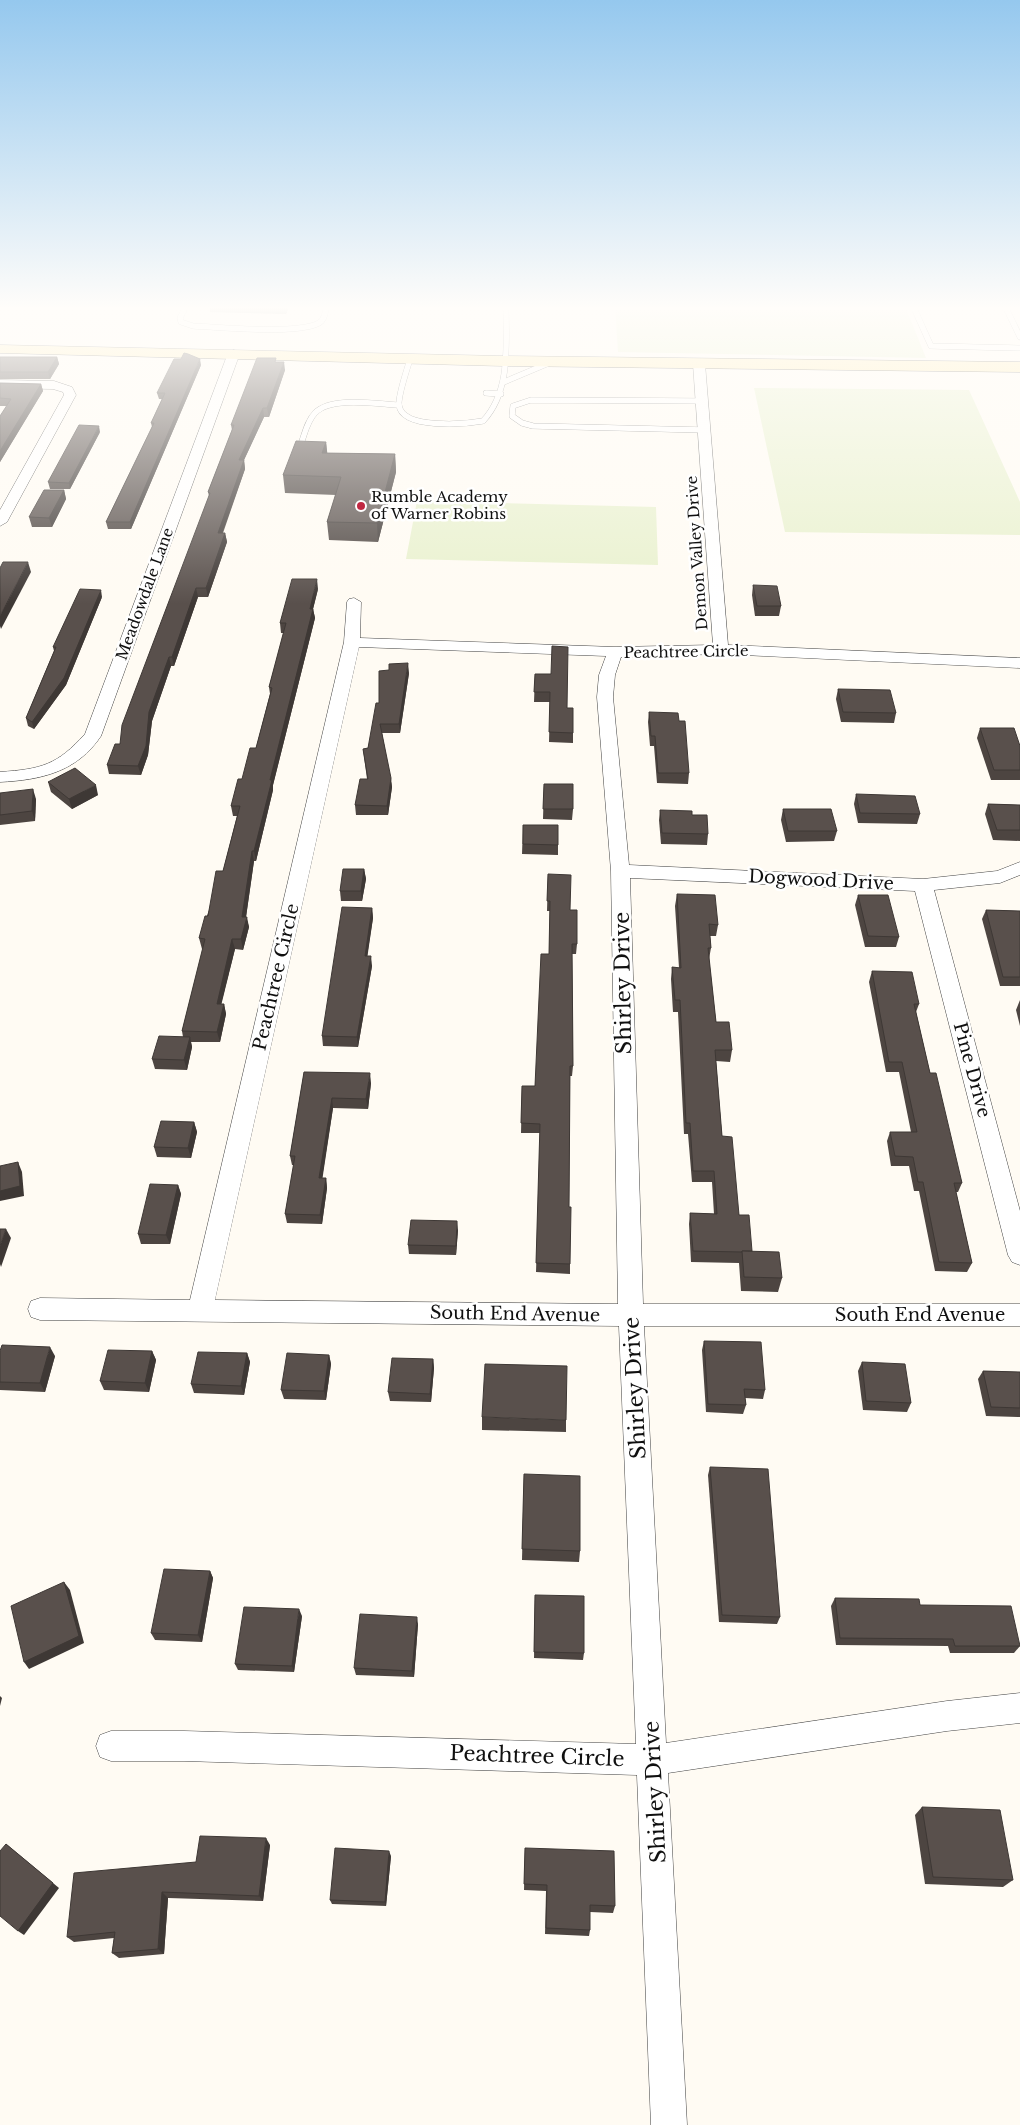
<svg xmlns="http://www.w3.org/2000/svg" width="1020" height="2125" viewBox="0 0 1020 2125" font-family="'Libre Baskerville',serif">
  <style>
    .pitch { fill: #e9f1ce }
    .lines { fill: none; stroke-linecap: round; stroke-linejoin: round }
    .lane-casing { stroke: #434343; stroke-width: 6 }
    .street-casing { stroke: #434343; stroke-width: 1 }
    .secondary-casing { stroke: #323232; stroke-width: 1 }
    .lane { stroke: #fff; stroke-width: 5.5 }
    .street { fill: #fff; fill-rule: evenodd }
    .secondary { fill: #feecaf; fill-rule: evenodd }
    .wall { fill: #4d4541 }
    .shaded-wall { fill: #3e3835 }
    .building { fill: #59504c; stroke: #3e3835 }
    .poi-dot { fill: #c02842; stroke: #fff; stroke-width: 2 }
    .labels { text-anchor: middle; stroke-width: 5; stroke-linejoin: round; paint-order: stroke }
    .far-poi-label { font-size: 15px; fill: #101010; stroke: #fff; text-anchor: start }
    .far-street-label { font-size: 15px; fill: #101010; stroke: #fff }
    .street-label { font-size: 18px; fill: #101010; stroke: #fff }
    .near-street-label { font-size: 21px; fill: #101010; stroke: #fff }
  </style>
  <rect width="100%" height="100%" fill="#fffbf3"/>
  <g class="pitch">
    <polygon points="615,306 905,306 926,358 618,352"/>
    <polygon points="754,388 969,390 1020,502 1020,535 785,532"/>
    <polygon points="417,501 656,507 658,565 406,559"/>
  </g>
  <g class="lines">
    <g class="lane-casing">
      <g id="lane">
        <path d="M186,306L180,318L181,322L193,326C221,327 296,335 319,323C325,320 325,312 327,306"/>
        <polyline points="913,306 931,346 1020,348"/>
        <polyline points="1005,306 1020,337"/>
        <polyline points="0,307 25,307"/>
        <path d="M410,359C407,370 398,395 399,405C402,430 466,424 483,421C511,391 506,345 506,306"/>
        <polyline points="504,382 549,363"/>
        <polyline points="486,393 501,394"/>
        <polyline points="702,401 531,400 513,406 512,416 522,423 533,426 704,430"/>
        <path d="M299,449C304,438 306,422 315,413C331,396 377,404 399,405"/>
      </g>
    </g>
    <g class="street-casing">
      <g id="street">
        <path d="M234,350L240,353L101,736C77,772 41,780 0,782V772C42,769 57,765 85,734L228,353Z"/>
        <path d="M699,360L705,364L728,645L1020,658V668L721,654L621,657L615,675L613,697L629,865L923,879L997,871L1020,862V875L1000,883L934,890L1020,1211V1265L1012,1262L1008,1255L915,891L630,878L643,1304H1020V1326H644L666,1743L947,1701L1020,1693V1723L947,1731L668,1773L687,2125H651L637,1775L184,1761H111L100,1757L96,1746L100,1735L111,1731H184L636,1744L619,1326L40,1320L31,1317L28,1309L31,1301L40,1298L190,1300L344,642L347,602L349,599L354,598L361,602L360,638L615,647L713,645L693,364ZM359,647L606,656L599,675L597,697L611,871L618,1304L215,1300Z"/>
        <polygon points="0,380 54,381 72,387 76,395 7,522 0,526 0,510 64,395 63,392 53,389 0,388"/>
      </g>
    </g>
    <g class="secondary-casing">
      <polygon id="secondary" points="0,345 503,356 1020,362 1020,372 503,366 0,353"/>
    </g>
    <use href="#lane" class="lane"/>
    <use href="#street" class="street"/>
    <use href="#secondary" class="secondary"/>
  </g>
  <g class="wall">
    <polygon points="209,306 289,306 286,314 210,312"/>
    <polygon points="0,357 57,357 59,364 50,379 0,379"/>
    <polygon points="277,362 285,370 269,417 264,417 244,460 245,469 223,533 225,533 227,542 208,597 198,597 174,666 171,666 152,721 148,755 141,775 109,774 107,765 120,744 209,496 208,492 232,430 231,425"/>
    <polygon points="201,365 131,529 108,529 106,522 152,427 151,423 162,399 159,399 157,393"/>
    <polygon points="0,383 41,384 43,391 0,462 0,416 7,406 0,406"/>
    <polygon points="100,432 70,489 50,489 48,482"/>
    <polygon points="326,442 327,453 395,454 396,472 378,542 329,540 327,522 336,495 285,493 283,475"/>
    <polygon points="64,490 66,499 52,527 32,527 29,517"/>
    <polygon points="753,585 781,606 779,616 755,616 752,595"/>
    <polygon points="318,589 313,609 315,618 273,785 273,790 256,861 254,861 246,917 249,927 243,950 235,949 221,1004 224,1004 226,1014 220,1042 191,1042 192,1047 187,1070 155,1069 152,1059 183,1037 182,1031 203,949 202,949 199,938 223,871 237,816 233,816 231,806 256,748 270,694 269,687 284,633 281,633 280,623"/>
    <polygon points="102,597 66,685 34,729 28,726 26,718 54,651 53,647"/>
    <polygon points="409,673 400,733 382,733 392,787 388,815 356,815 355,805 367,779 363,749 368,748 379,703"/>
    <polygon points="535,674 567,708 573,733 573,743 549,742 550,702 534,702"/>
    <polygon points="838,689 896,713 894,723 841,722 836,699"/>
    <polygon points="649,712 689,773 688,784 657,783 654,746 650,746 648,722"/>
    <polygon points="980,728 1020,746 1020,780 991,780 977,738"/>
    <polygon points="48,782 98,795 72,809 51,792"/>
    <polygon points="544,784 573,809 572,820 543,819"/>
    <polygon points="0,793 36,799 35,821 0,825"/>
    <polygon points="856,794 920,814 917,824 858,823 854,804"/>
    <polygon points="988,804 1020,805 1020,841 993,840 985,814"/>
    <polygon points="783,809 837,831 834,841 786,842 781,820"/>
    <polygon points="660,810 692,815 708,834 707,845 661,844 659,820"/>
    <polygon points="523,825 558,825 558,855 522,854"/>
    <polygon points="364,869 366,879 362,901 341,901 340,891"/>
    <polygon points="548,874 570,910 577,944 576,954 572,954 573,1066 572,1076 570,1076 569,1207 570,1264 570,1274 536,1272 540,1133 521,1133 522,1086 535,1086 549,954 550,911 547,911"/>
    <polygon points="677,894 718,925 716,936 710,936 711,948 709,959 716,1022 732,1050 730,1062 716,1061 722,1136 739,1215 752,1251 782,1278 778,1292 741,1291 739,1263 691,1262 689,1224 690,1213 714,1214 712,1182 692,1182 688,1134 684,1134 678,1012 673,1012 671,979 672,967 679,968 675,906"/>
    <polygon points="858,895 899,937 896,947 865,947 855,905"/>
    <polygon points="372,908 373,918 367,956 372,966 358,1047 323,1046 322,1036"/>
    <polygon points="986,910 1020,911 1020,986 1000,986 982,919"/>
    <polygon points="872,971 919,1004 916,1012 930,1073 962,1183 958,1192 956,1192 972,1263 967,1272 935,1271 919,1191 914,1191 909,1166 891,1166 887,1141 890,1132 911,1132 899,1072 886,1072 869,982"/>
    <polygon points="1020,1000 1020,1026 1016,1010"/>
    <polygon points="304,1072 371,1083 368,1109 333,1108 322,1178 326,1178 327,1188 322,1224 287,1223 285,1214 294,1165 292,1165 290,1156"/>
    <polygon points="194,1122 197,1132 191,1158 157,1157 154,1147"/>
    <polygon points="178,1185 181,1194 170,1244 141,1244 138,1234"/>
    <polygon points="458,1230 456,1255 409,1254 408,1245"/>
    <polygon points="704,1341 765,1390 763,1399 745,1398 746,1405 743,1414 706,1412 702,1350"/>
    <polygon points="0,1351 55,1356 45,1392 0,1390"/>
    <polygon points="152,1351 156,1360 149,1392 104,1390 100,1381"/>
    <polygon points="247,1353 250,1362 244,1395 194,1393 191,1384"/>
    <polygon points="329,1355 331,1364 326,1400 284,1399 281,1390"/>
    <polygon points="433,1359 434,1368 431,1402 390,1401 388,1392"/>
    <polygon points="862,1362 911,1403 907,1412 863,1410 858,1371"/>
    <polygon points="983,1371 1020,1372 1020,1417 986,1416 978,1379"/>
    <polygon points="482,1417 566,1420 566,1432 482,1430"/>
    <polygon points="710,1467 780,1617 777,1624 719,1622 708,1475"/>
    <polygon points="524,1474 580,1551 579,1562 522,1560"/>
    <polygon points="210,1571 213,1578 202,1642 155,1640 151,1633"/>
    <polygon points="535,1595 584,1653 583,1660 534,1658"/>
    <polygon points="835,1598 920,1605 1020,1646 1014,1653 950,1653 948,1646 836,1645 831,1606"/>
    <polygon points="302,1616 294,1672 238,1670 235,1664"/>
    <polygon points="418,1624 414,1677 356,1675 354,1668"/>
    <polygon points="922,1807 1013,1880 1003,1887 925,1884 915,1815"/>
    <polygon points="270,1845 263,1901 168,1898 164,1954 119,1958 112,1953 114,1938 74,1942 67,1937 196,1862"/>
    <polygon points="525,1848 615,1906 613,1913 590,1912 590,1930 589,1936 545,1934 546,1891 524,1890"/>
    <polygon points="391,1856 386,1906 332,1904 330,1900"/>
  </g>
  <g class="shaded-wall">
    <polygon points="285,306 289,306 286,314"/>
    <polygon points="57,357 59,364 50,379 48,372"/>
    <polygon points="200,359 201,365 131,529 130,522"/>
    <polygon points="284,362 285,370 269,417 267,408"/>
    <polygon points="41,384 43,391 0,462 0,451"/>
    <polygon points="263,408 264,417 244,460 245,469 219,542 218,533 239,460"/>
    <polygon points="99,426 100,432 70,489 69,483"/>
    <polygon points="326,442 328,459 322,453"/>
    <polygon points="395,454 396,472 378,542 377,523"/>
    <polygon points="64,490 66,499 52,527 49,518"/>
    <polygon points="225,533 227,542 208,597 206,588"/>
    <polygon points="28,562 31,572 1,629 0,626 0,616"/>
    <polygon points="317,579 318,589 313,609 315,618 273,785 273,790 256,861 254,851 270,780"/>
    <polygon points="196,588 198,597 174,666 172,657"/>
    <polygon points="101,590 102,597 66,685 34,729 32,722"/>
    <polygon points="169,657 171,666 152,721 148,755 141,775 138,766 149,712"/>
    <polygon points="408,663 409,673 400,733 399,724"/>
    <polygon points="391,778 392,787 388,815 387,806"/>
    <polygon points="96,785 98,795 72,809 69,799"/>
    <polygon points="33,789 36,799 35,821 32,811"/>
    <polygon points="252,851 254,861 245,924 247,917 249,927 243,950 241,939 242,917"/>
    <polygon points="364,869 366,879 362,901 361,891"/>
    <polygon points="372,908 373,918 366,966 365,956"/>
    <polygon points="232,939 235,949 219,1014 217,1004"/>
    <polygon points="371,956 372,966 358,1047 357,1037"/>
    <polygon points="224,1004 226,1014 220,1042 217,1032"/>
    <polygon points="190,1037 192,1047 187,1070 184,1060"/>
    <polygon points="370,1073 371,1083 368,1109 366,1099"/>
    <polygon points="332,1098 333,1108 321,1188 319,1178"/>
    <polygon points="194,1122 197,1132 191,1158 188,1148"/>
    <polygon points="18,1162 22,1172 24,1196 0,1201 0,1191"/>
    <polygon points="326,1178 327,1188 322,1224 320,1215"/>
    <polygon points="178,1185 181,1194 170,1244 166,1235"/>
    <polygon points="457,1221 458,1230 456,1255 456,1246"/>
    <polygon points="6,1229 11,1238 1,1267 0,1264 0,1246"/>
    <polygon points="50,1347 55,1356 45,1392 40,1383"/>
    <polygon points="152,1351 156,1360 149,1392 145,1383"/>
    <polygon points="247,1353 250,1362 244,1395 241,1386"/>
    <polygon points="329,1355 331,1364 326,1400 324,1391"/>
    <polygon points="433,1359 434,1368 431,1402 430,1394"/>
    <polygon points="210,1571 213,1578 202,1642 198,1635"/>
    <polygon points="64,1582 70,1590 84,1643 29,1669 24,1662"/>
    <polygon points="299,1609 302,1616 294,1672 292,1666"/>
    <polygon points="417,1617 418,1624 414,1677 412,1671"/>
    <polygon points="0,1696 2,1698 0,1706"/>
    <polygon points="266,1838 270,1845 263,1901 259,1896"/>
    <polygon points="6,1844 59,1888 24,1935 18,1931"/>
    <polygon points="389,1851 391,1856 386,1906 385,1902"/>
    <polygon points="162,1892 168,1898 164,1954 158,1949"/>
  </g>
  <g class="building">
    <polygon points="184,353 188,354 200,359 130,522 106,522 154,423 151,423 165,393 157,393 174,359 181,359"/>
    <polygon points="0,357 57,357 48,372 0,372"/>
    <polygon points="257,358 276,358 275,362 284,362 267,408 263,408 239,460 244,460 218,533 225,533 206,588 196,588 172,657 169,657 149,712 146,746 138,766 107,765 115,744 120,744 122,725 210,493 208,492 234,425 231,425"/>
    <polygon points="0,383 41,384 0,451 0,416 11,399 0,398"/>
    <polygon points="79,425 99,426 69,483 48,482"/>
    <polygon points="296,441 326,442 322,453 395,454 377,523 327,522 341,477 283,475"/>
    <polygon points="44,490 64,490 49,518 29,517"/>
    <polygon points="3,562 28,562 0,616 0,568"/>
    <polygon points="292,579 317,579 310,609 313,609 270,780 272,780 254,851 252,851 242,917 247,917 241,939 232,939 217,1004 224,1004 217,1032 182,1031 205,939 199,938 205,916 208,916 216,871 223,871 240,806 231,806 238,779 242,779 250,748 256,748 272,688 269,687 286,623 280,623"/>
    <polygon points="753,585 777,586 781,606 757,606"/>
    <polygon points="80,589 101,590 64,678 32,722 26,718 56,647 53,647"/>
    <polygon points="552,646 568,647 567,708 573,708 573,733 549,732 550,692 534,692 535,674 551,674"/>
    <polygon points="408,663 399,724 380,724 391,778 387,806 355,805 360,779 368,779 363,749 368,748 376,703 379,703 379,671 389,670 389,664"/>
    <polygon points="838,689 890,690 896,713 843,712"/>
    <polygon points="649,712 678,713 679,721 685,721 689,773 658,773 655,736 651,736"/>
    <polygon points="980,728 1014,728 1020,746 1020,770 994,770"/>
    <polygon points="75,768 96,785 69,799 48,782"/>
    <polygon points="544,784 573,784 573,809 543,809"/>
    <polygon points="33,789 32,811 0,815 0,793"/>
    <polygon points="856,794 915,796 920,814 860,813"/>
    <polygon points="988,804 1020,805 1020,830 997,830"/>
    <polygon points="783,809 831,809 837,831 788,831"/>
    <polygon points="660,810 692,811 692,815 707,815 708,834 662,833"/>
    <polygon points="523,825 558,825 558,845 523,844"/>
    <polygon points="343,869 364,869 361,891 340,891"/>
    <polygon points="548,874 571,875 570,910 577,910 577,944 572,944 573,1066 570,1066 569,1207 571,1207 570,1264 536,1263 540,1124 521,1123 522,1086 535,1086 541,954 549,954 550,901 547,901"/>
    <polygon points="677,894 715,895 718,925 709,924 711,948 708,948 716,1022 729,1022 732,1050 715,1050 722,1136 732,1137 739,1215 749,1215 752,1251 742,1251 742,1252 693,1251 690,1213 717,1214 714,1171 693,1171 690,1123 686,1123 680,1000 675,1000 672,967 681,968"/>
    <polygon points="858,895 888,895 899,937 868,936"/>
    <polygon points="342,907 372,908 365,956 371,956 357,1037 322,1036"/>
    <polygon points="986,910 1020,911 1020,977 1003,977"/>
    <polygon points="872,971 912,972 919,1004 914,1004 930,1073 936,1073 962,1183 954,1183 972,1263 939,1262 923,1182 918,1182 913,1157 895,1156 890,1132 917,1132 902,1062 889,1062"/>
    <polygon points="159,1036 190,1037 184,1060 152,1059"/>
    <polygon points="304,1072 370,1073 366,1099 332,1098 319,1178 326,1178 320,1215 285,1214 295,1156 290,1156"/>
    <polygon points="161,1121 194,1122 188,1148 154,1147"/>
    <polygon points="18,1162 20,1186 0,1191 0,1166"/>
    <polygon points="150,1184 178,1185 166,1235 138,1234"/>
    <polygon points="411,1220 457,1221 456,1246 408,1245"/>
    <polygon points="0,1229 6,1229 0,1246"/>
    <polygon points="742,1251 779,1252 782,1278 744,1277"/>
    <polygon points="704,1341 761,1342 765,1390 744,1389 746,1405 708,1404"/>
    <polygon points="2,1345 50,1347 40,1383 0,1382 0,1351"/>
    <polygon points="108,1350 152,1351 145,1383 100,1381"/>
    <polygon points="198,1352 247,1353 241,1386 191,1384"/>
    <polygon points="287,1353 329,1355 324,1391 281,1390"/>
    <polygon points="392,1358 433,1359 430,1394 388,1392"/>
    <polygon points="862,1362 905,1364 911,1403 866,1401"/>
    <polygon points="485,1364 567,1366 566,1420 482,1417"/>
    <polygon points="983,1371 1020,1372 1020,1408 991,1407"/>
    <polygon points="710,1467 768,1469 780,1617 722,1615"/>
    <polygon points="524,1474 580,1476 580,1551 522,1549"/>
    <polygon points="164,1569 210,1571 198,1635 151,1633"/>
    <polygon points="64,1582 79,1636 24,1662 11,1606"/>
    <polygon points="535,1595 584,1596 584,1653 534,1652"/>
    <polygon points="835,1598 919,1599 920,1605 1011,1606 1020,1646 955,1646 953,1639 840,1638"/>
    <polygon points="244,1607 299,1609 292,1666 235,1664"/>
    <polygon points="360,1614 417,1617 412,1671 354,1668"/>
    <polygon points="922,1807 1000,1810 1013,1880 933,1877"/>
    <polygon points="200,1836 266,1838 259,1896 162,1892 158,1949 112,1953 115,1932 67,1937 74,1873 196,1862"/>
    <polygon points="6,1844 53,1883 18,1931 0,1916 0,1851"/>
    <polygon points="335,1848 389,1851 385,1902 330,1900"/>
    <polygon points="525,1848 614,1851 615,1906 590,1905 590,1930 546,1928 547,1885 524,1884"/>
  </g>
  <linearGradient id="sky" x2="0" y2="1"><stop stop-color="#95c8ee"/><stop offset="0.51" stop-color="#fffdfa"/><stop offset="1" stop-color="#fffdfa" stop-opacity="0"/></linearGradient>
  <rect width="1020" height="604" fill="url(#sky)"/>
  <circle class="poi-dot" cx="361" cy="506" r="5"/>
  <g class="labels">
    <g class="far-poi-label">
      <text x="371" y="502">Rumble Academy<tspan x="371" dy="17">of Warner Robins</tspan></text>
    </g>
    <g class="far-street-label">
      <text transform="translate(697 553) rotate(-94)" y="5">Demon Valley Drive</text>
      <text transform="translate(145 594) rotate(-70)" y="5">Meadowdale Lane</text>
      <text transform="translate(686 652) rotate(-1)" y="5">Peachtree Circle</text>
    </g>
    <g class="street-label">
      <text transform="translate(821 880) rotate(3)" y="6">Dogwood Drive</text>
      <text transform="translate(276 977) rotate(-77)" y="6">Peachtree Circle</text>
      <text transform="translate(972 1070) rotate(75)" y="6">Pine Drive</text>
      <text transform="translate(515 1314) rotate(1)" y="6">South End Avenue</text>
      <text x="920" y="1321">South End Avenue</text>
    </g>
    <g class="near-street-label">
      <text transform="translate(623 983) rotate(-91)" y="7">Shirley Drive</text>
      <text transform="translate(635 1388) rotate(-93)" y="7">Shirley Drive</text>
      <text transform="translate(537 1756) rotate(2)" y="7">Peachtree Circle</text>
      <text transform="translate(655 1792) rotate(-93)" y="7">Shirley Drive</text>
    </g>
  </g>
</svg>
